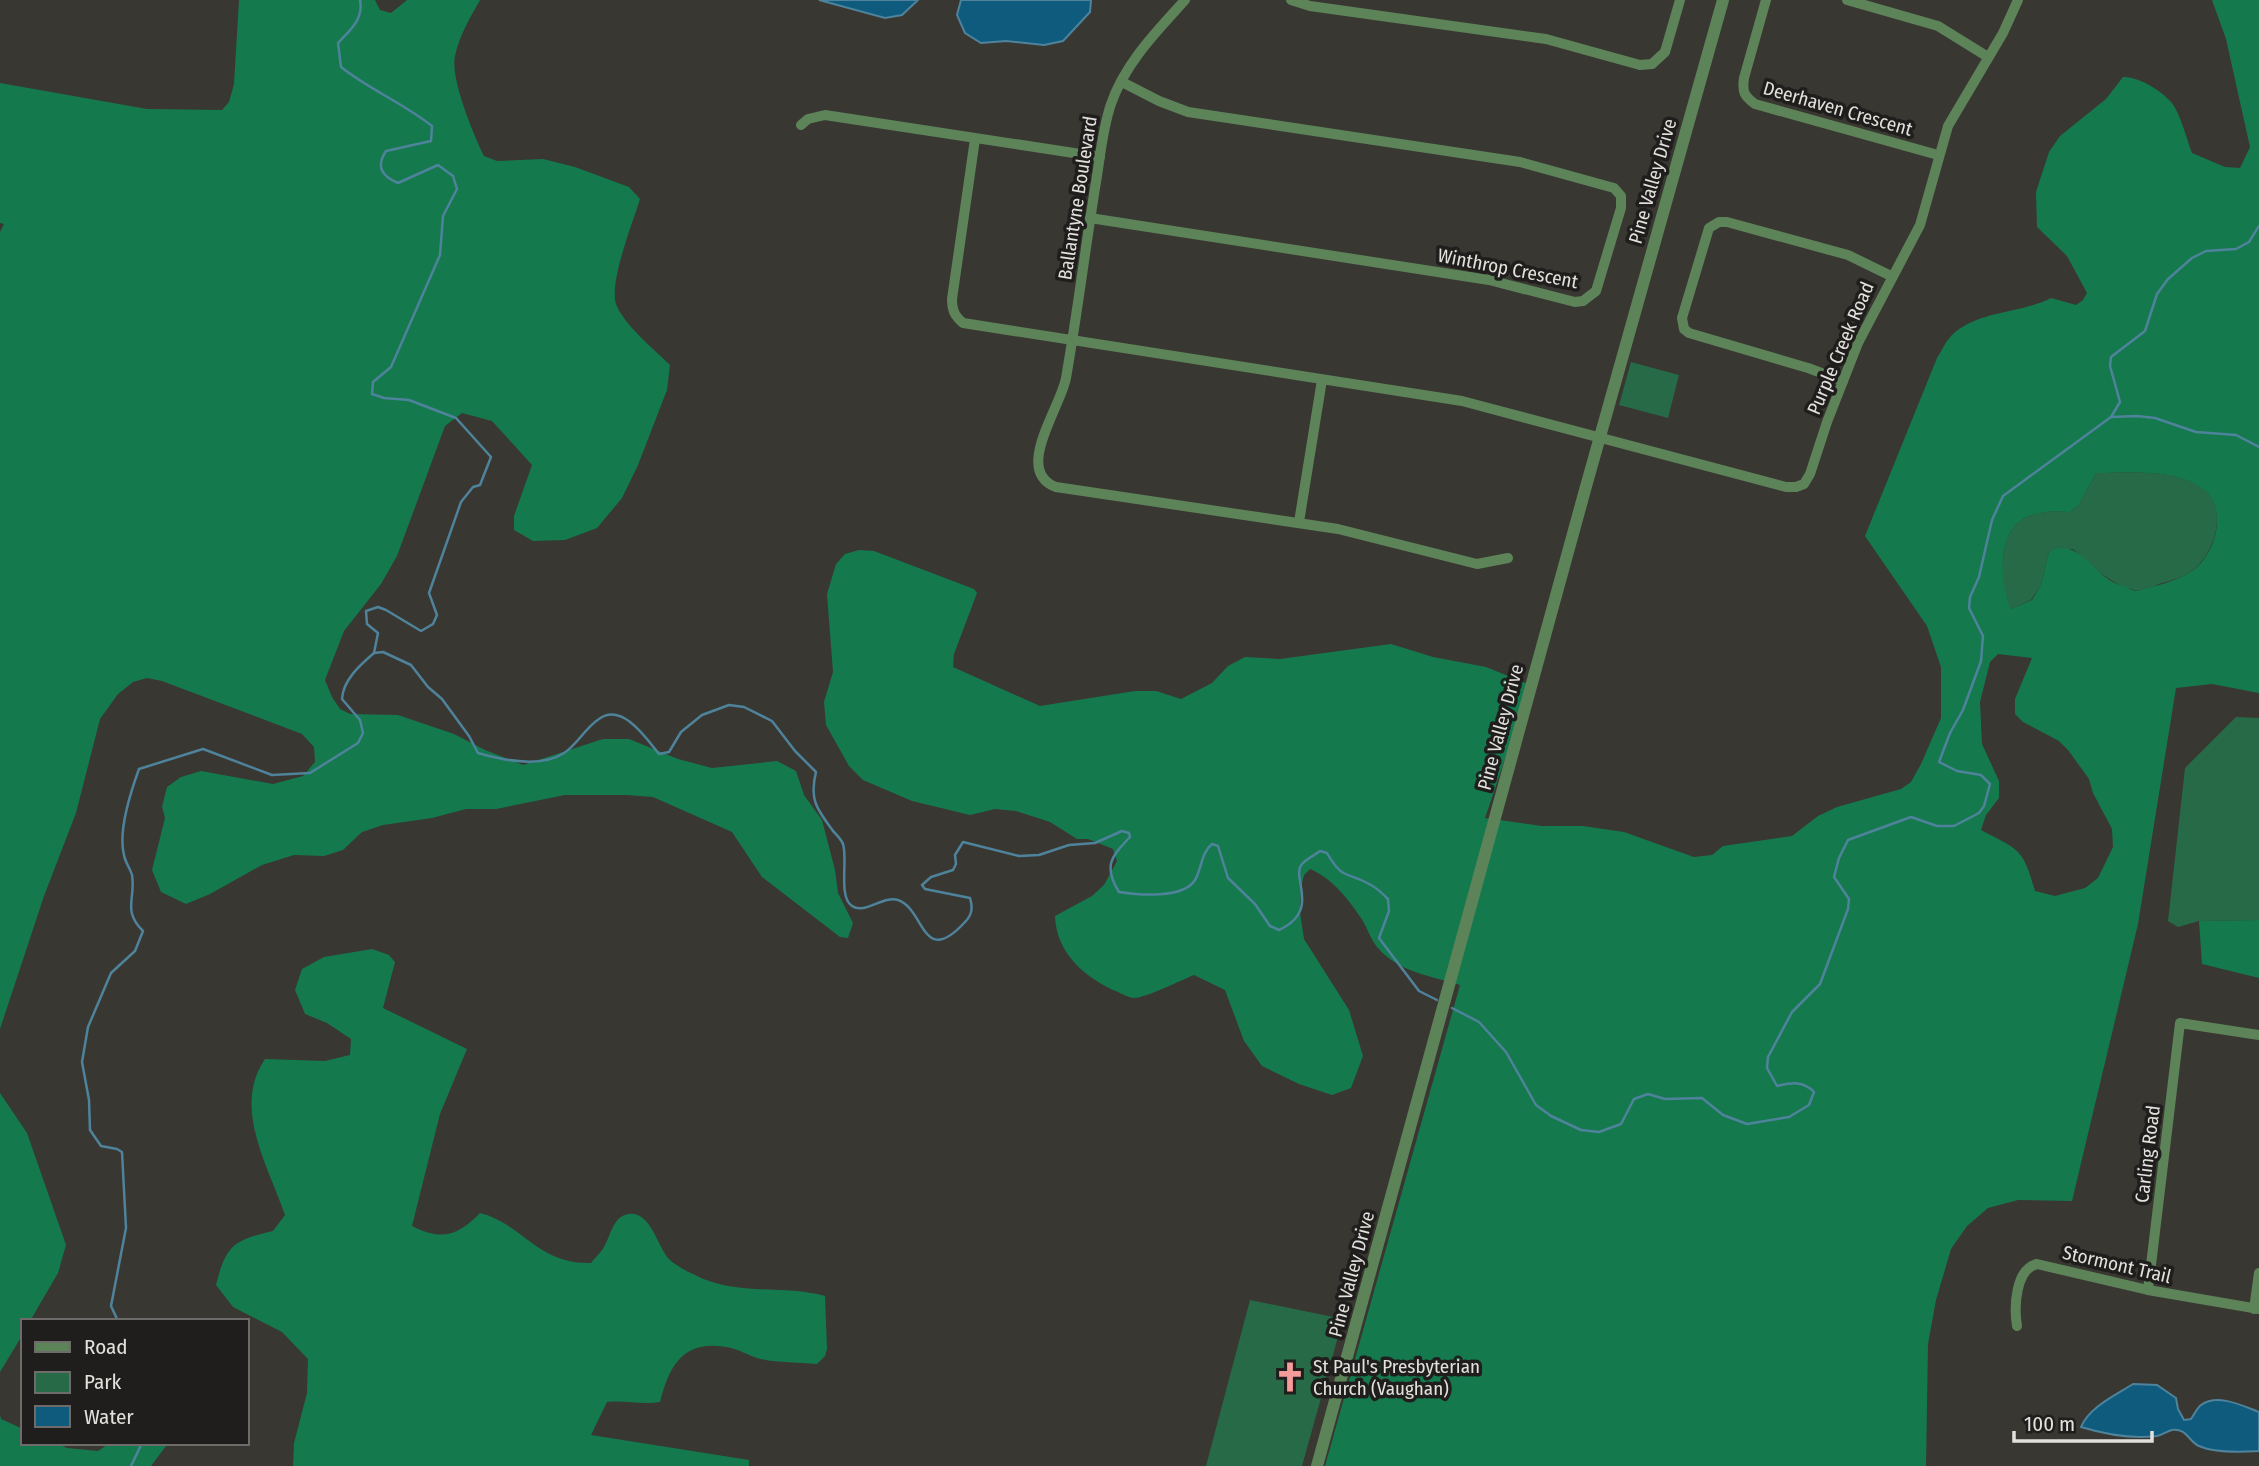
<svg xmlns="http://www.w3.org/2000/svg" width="2259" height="1466" viewBox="0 0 2259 1466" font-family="'Fira Sans Condensed',sans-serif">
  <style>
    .green { fill: #276a48 }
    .forest { fill: #15794e; fill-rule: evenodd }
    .water { fill: #0f5b7e; stroke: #4e839b; stroke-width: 2 }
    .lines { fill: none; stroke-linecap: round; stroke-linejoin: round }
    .stream { stroke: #4e839b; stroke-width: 2.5 }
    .minor { stroke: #5d8359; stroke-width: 10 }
    .tertiary { stroke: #5d8359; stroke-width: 12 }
    .labels { text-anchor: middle; stroke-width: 7; stroke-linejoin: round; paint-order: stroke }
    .street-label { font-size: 19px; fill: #e2e1de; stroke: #1f1e1c }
    .poi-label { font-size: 19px; fill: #e2e1de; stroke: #1f1e1c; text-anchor: start }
  </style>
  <rect width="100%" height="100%" fill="#393732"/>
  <g class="green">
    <polygon points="1631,362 1679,375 1668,418 1619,405"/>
    <path d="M2096,473C2129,473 2166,469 2196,484C2230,501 2218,550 2193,570C2184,577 2170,581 2159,584C2152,587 2141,592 2134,590C2109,584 2091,564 2073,549L2049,552L2041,585L2031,600L2011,609C2008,600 2003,591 2002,582C2001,575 2003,566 2003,559C2007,517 2032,509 2070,512L2079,505Z"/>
    <polygon points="2236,717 2259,718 2259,920 2199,921 2178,927 2168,921 2185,768"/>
    <polygon points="1250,1300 1343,1319 1302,1466 1206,1466"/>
  </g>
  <g class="forest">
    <path d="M239,0H375L380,10L391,13L407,0H480C470,18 459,36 455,56C450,79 474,135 484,156L497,161L543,159L575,167L629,187L640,199C633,222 609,282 616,304C623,324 655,350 670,365L667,390L638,465L622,498L597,528L565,540L533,541L514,530V516L532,465L492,421L462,413L445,426L397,556L381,584L344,631L325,680L332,697L340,709L350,714L398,715L454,734L485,750L523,765L603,739H629L678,759L712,768L777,761L796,771L804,795L822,820L835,870L838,893L853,923L848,938L840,937L762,877L732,832L653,797L627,795H565L496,809H466L432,818L383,825L362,832L343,850L324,856L294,855L262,865L210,894L186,904L161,892L152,870L165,818L162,807L167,787L181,777L201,771L273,784L303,776L315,762L314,747L302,734L162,681L147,678L133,682L118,694L100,719L76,813L44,896L0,1029V232L4,224L0,223V83L147,109L222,110L229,102L234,84Z"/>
    <path d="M2212,0H2259V693L2212,684L2176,688L2138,924L2072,1201L2018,1200L1988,1208L1967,1226L1951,1249L1936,1300L1928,1344L1926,1466H1325L1460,985C1431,976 1398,972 1377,947C1370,938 1367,927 1361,918C1348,899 1332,878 1310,869L1304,875L1301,887L1300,912L1304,939L1349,1010L1363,1056L1351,1088L1332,1095L1299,1084L1262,1066L1244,1041L1225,990L1194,975C1181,980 1144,999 1133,998C1128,997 1122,994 1118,992C1086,979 1056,953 1055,916L1092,896L1104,885L1117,861L1113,849L1088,839H1077L1050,822L1016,811L995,809L970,815L912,801L863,780L849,766L826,725L824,702L833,672L827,594L836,564L845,554L859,550L874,551L974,589L977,593L954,654L953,667L1040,706L1135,691H1156L1181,699L1212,683L1228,666L1245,657L1280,659L1391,644L1433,657L1486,667L1530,685L1485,818L1542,826H1583L1624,832L1694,857L1712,855L1723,846L1792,836L1818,816L1837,807L1901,789L1911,782L1921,764L1941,718V667L1927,626L1865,536L1937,358C1942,350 1946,341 1952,335C1979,310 2020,314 2051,298L2076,305L2083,300L2087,293L2067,256L2037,227L2036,192L2049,152L2060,136L2106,99L2123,77C2138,76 2162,91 2171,102C2180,112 2187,140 2192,153L2225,167L2240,168L2250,147L2226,39ZM2096,473C2129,473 2168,469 2197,485C2230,502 2218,553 2192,571C2177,581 2158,585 2141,590C2135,592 2132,590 2126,587C2122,585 2116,584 2111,581C2090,568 2076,538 2049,552L2041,585L2032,600L2011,609C2004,591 2002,578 2003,559C2007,518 2031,509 2070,512L2079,505ZM1998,654L2032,658L2015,699V714L2023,722L2059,741L2068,750L2089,779L2093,793L2112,829L2113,847L2098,878L2085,888L2055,896L2035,891C2023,848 2019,850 1981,830L1986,815L1999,798V781L1982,744L1980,702L1990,662Z"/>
    <polygon points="2259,920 2259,978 2202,964 2199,921"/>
    <path d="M372,949L389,955L395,962L383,1008L467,1049L440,1114L412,1226C441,1241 458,1236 480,1213C523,1224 537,1264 591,1263C595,1258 601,1252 604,1247C611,1235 613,1216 629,1214C651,1211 658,1249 670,1260C676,1265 685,1271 693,1274C735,1297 781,1284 825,1296L827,1349L825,1356L817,1364C797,1362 775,1363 757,1358C748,1355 740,1350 731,1348C686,1338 670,1362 660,1402C642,1405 626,1400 607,1402L591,1435L749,1460V1466H293L294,1443L307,1393L308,1359L282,1332L233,1307L216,1285C226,1245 234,1240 273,1231L285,1215C268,1166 232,1107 265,1059L325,1061L350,1055L351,1039L327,1023L305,1014L295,990L302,969L324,957Z"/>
    <polygon points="0,1093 27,1133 66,1245 58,1273 30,1321 23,1321 23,1334 0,1372"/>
    <polygon points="0,1415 1,1419 23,1429 23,1443 56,1443 67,1448 98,1451 110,1443 166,1443 166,1446 151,1466 0,1466"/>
  </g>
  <g class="water">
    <polygon points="819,0 918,0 902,15 885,18"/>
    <polygon points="961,0 1091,0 1090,12 1063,41 1044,45 1006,41 981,43 965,33 957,15"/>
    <path d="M2133,1384L2157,1385L2176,1398L2178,1409L2184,1420L2191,1419C2194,1415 2197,1408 2201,1405C2218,1393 2243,1406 2259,1412V1451C2243,1452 2214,1453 2199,1446C2189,1442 2187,1428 2172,1430C2167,1431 2163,1435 2157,1436C2133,1439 2104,1434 2081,1427C2089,1407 2116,1395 2133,1384Z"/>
  </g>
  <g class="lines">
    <g class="stream">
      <path d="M360,0C364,19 350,30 338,43L341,67C370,90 403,103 432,126L431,141L386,151C376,166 381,176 398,183L438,165L453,176L457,189L443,216L440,255L391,367L373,382L372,394L384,398L409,400L456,418L491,457L480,485L473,487L461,502L429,593L437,615L433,624L421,631L386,610L378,607L366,611L367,624L378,633L374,653"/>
      <polyline points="2111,417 2137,416 2155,418 2196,432 2236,435 2259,447"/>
      <path d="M374,653L383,652L411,665L428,687L442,699L469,736L478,753C502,760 541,768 564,753C577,745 585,728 599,719C622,702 646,738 659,754L669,752L681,732L702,715L729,705L744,707L772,721L795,751L816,772C809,800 817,809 833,831C836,834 841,839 843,844C848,859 838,897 852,906C865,915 883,895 898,900C925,909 922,969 965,922C972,915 973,908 970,898L925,889L922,885L931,877L953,870L956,864L955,855L963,842L1019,856L1039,855L1069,845L1095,843L1122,831L1129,833L1130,837C1111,857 1103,866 1119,892C1139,895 1183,899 1195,880C1202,868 1201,853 1212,844L1218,846L1228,878L1255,904L1270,926L1279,930C1322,910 1290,877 1302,864C1306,859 1315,855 1320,851L1327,853C1343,881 1347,871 1371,885C1377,888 1383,894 1388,899L1389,911L1379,938L1419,991L1437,1000"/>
      <path d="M1452,1008L1479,1022L1506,1052L1536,1105L1551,1116L1581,1130L1599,1132L1621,1124L1634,1099L1648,1094L1665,1099L1702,1098L1723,1115L1747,1124L1789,1117L1809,1105L1814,1092C1803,1080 1791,1083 1777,1086L1767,1068L1768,1057L1792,1012L1820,984L1848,909L1849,899L1834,877L1839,858L1848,840L1911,817L1937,826H1954L1979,813L1984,806L1990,784L1981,775L1957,771L1939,762L1950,733L1963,710L1981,661L1983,636L1969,608L1970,597L1979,577L1992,520L2003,496L2111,417L2120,402L2110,366L2111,357L2145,331L2157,294L2168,279L2192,258L2206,251L2236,249L2249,242L2259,226"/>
      <path d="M118,1321L111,1306L126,1228L122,1152L117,1149L101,1146L90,1130L89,1100L82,1062L88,1027L111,973L135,951L143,931C122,910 136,899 132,875C130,868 125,862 124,855C118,832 131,791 139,769L203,749L272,775L310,773L358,743L363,733L360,720L342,699C343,680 360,665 374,653"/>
      <polyline points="131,1466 142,1443"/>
    </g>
    <g class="minor">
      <path d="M1185,0C1157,31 1125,63 1111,104C1102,130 1100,160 1095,188C1085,251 1077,315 1066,378C1061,407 1013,471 1056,487L1338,529L1477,564L1508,558"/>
      <polyline points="1291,0 1310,6 1546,39 1640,65 1652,64 1665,52 1680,0"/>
      <path d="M1766,0L1744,78C1742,92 1744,96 1755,104L1938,155"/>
      <polyline points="1847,0 1938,26 1988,57"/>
      <polyline points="801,125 808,119 825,115 1100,157"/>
      <path d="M975,139L952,299C952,311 955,316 963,323L1462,401L1786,487H1796L1804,484L1810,474L1827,422L1858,343L1920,225L1948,126L2003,33L2018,0"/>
      <polyline points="1090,218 1489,280 1575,302 1583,301 1596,291 1621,208 1621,196 1614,188 1520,162 1188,112 1159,101 1122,82"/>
      <polyline points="1843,381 1808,368 1689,333 1684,329 1682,318 1709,228 1719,222 1727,222 1848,255 1891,276"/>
      <polyline points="1299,522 1322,380"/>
      <polyline points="2148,1290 2180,1023 2259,1035"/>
      <polyline points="2254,1309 2259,1273"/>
      <path d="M2017,1326C2014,1308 2015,1269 2037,1264L2148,1290L2259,1309"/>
    </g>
    <polyline class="tertiary" points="1317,1466 1585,490 1723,0"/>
  </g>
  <defs>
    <g id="church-bare" transform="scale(2.415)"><path d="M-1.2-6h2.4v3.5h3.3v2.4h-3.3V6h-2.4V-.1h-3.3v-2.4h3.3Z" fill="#f59b9a" stroke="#1f1e1c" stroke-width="2.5" paint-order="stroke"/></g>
  </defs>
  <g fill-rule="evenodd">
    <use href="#church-bare" x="1290" y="1377"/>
  </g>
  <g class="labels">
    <g class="street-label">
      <text transform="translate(1838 108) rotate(16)" y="7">Deerhaven Crescent</text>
      <text transform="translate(1652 181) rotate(-74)" y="7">Pine Valley Drive</text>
      <text transform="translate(1077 198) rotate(-81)" y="7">Ballantyne Boulevard</text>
      <text transform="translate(1508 268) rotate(11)" y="7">Winthrop Crescent</text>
      <text transform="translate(1840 348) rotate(-67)" y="7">Purple Creek Road</text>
      <text transform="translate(1500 727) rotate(-75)" y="7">Pine Valley Drive</text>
      <text transform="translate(2147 1154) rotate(-83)" y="7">Carling Road</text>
      <text transform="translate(2117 1264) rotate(13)" y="7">Stormont Trail</text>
      <text transform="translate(1351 1274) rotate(-75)" y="7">Pine Valley Drive</text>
    </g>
    <g class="poi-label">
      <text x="1313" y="1373">St Paul's Presbyterian<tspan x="1313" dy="22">Church (Vaughan)</tspan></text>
    </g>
  </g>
  <rect x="21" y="1319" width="228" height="126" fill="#1f1e1c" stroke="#6d6c6a" stroke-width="2"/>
  <rect x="35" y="1342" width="35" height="10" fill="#5d8359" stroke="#6d6c6a" stroke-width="2"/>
  <text x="84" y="1354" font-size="21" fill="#e2e1de">Road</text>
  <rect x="35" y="1372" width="35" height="21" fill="#276a48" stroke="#6d6c6a" stroke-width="2"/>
  <text x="84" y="1389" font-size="21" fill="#e2e1de">Park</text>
  <rect x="35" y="1406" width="35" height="21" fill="#0f5b7e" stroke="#6d6c6a" stroke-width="2"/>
  <text x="84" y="1424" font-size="21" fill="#e2e1de">Water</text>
  <path d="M2014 1431v10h138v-10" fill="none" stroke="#e2e1de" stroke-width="3.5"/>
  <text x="2024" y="1431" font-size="21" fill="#e2e1de" stroke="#1f1e1c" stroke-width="5" paint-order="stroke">100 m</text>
</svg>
